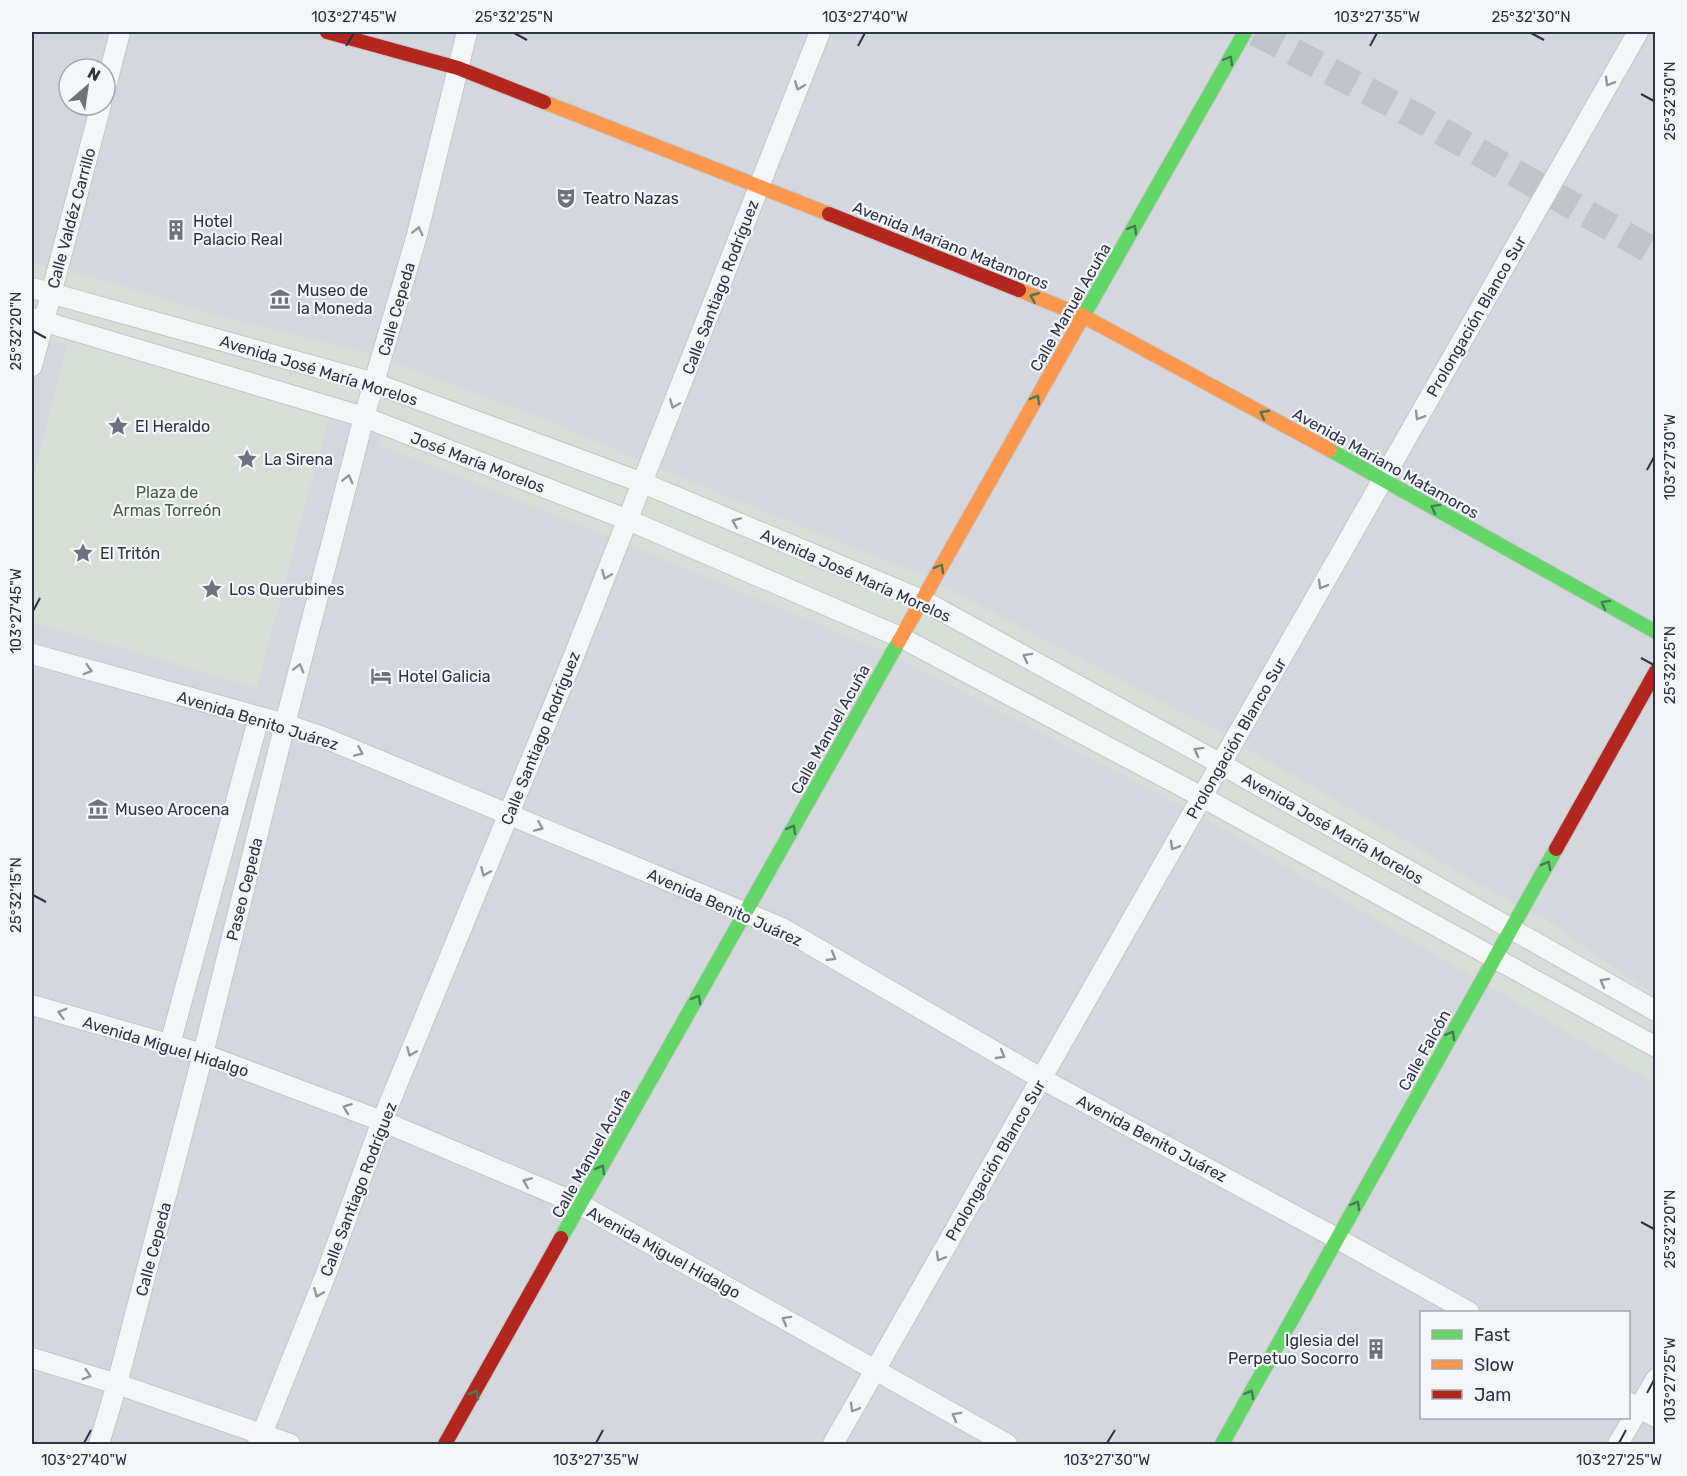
<svg xmlns="http://www.w3.org/2000/svg" width="1687" height="1476" viewBox="0 0 1687 1476" font-family="Rubik,sans-serif">
  <style>
    .built { fill: #d4d7dd; fill-rule: evenodd }
    .green { fill: #d6ded6 }
    .lines { fill: none; stroke-linecap: round; stroke-linejoin: round }
    .secondary-tunnel { stroke: #c1c4c9; stroke-width: 28; stroke-dasharray: 28 14; stroke-linecap: butt }
    .street-casing { stroke: #c4c6c8; stroke-width: 22 }
    .fast-casing { stroke: #c4c6c8; stroke-width: 16 }
    .slow-casing { stroke: #c4c6c8; stroke-width: 16 }
    .jam-casing { stroke: #c4c6c8; stroke-width: 16 }
    .street { stroke: #f5f6f7; stroke-width: 20 }
    .fast { stroke: #63d668; stroke-width: 14 }
    .slow { stroke: #ff974d; stroke-width: 14 }
    .jam { stroke: #b3261e; stroke-width: 14 }
    .oneway { stroke: #447d55 }
    .oneway2 { stroke: #90959e }
    .ticks { fill: none; stroke: #2b3445; stroke-width: 2 }
    .labels { text-anchor: middle; stroke-width: 4.5; stroke-linejoin: round; paint-order: stroke }
    .poi-label { font-size: 16px; fill: #2b3445; stroke: #f4f6f9; text-anchor: start }
    .street-label { font-size: 16px; fill: #2b3445; stroke: #f4f6f9 }
    .park-label { font-size: 16px; fill: #3f6138; stroke: #f4f6f9 }
    .neatline { fill: none; stroke: #2b3445; stroke-width: 2 }
    .ticks-label { font-size: 15px; text-anchor: middle; fill: #2b3445 }
  </style>
  <rect width="100%" height="100%" fill="#e6e8ea"/>
  <path class="built" d="M32,32H1655V1444H32ZM69,69H105V105H69ZM1422,1312H1628V1418H1422Z"/>
  <polygon class="green" points="32,263 96,278 221,317 365,352 546,420 682,478 907,569 945,587 1210,727 1515,905 1545,919 1627,977 1655,994 1655,1084 1204,818 894,656 625,543 379,445 383,432 329,417 257,688 32,622 32,482 67,345 32,335"/>
  <g class="lines">
    <polyline class="secondary-tunnel" points="1256,32 1413,115 1656,253"/>
    <g class="street-casing">
      <g id="street">
        <polyline points="105,90 120,32"/>
        <polyline points="32,288 374,383 643,483 922,600 1221,764 1656,1011"/>
        <polyline points="32,318 364,417 628,520 900,637 1202,797 1656,1047"/>
        <polyline points="32,366 101,105"/>
        <polyline points="32,654 285,724 325,738 782,928 1042,1079 1338,1239 1469,1312"/>
        <polyline points="32,1005 203,1054 382,1121 581,1205 1007,1444"/>
        <polyline points="170,1044 259,717"/>
        <polyline points="32,1358 117,1384 290,1444"/>
        <polyline points="1628,1402 1656,1417"/>
        <polyline points="99,1444 117,1384 203,1054 285,724 364,417 417,235 467,32"/>
        <polyline points="258,1444 326,1274 382,1121 571,663 820,32"/>
        <polyline points="833,1444 1638,32"/>
        <polyline points="1618,1444 1656,1379"/>
      </g>
    </g>
    <g class="fast-casing">
      <g id="fast">
        <polyline points="1081,320 1245,32"/>
        <polyline points="1330,450 1656,632"/>
        <polyline points="561,1238 899,641"/>
        <polyline points="1222,1444 1556,849"/>
      </g>
    </g>
    <g class="slow-casing">
      <g id="slow">
        <polyline points="544,102 829,214"/>
        <polyline points="1019,290 1083,316 1330,450"/>
        <polyline points="899,641 1081,320"/>
      </g>
    </g>
    <g class="jam-casing">
      <g id="jam">
        <polyline points="327,32 458,68 544,102"/>
        <polyline points="829,214 1019,290"/>
        <polyline points="1556,849 1656,671"/>
        <polyline points="445,1444 561,1238"/>
      </g>
    </g>
    <use href="#street" class="street"/>
    <use href="#fast" class="fast"/>
    <use href="#slow" class="slow"/>
    <use href="#jam" class="jam"/>
  </g>
  <defs><path id="oneway-chevron" d="M-2-3.5L2.5 0L-2 3.5" fill="none" stroke-width="1.6" stroke-linecap="round" stroke-linejoin="round" transform="scale(1.5)"/></defs>
  <g class="oneway">
    <use href="#oneway-chevron" transform="translate(1229 60) rotate(-60)"/>
    <use href="#oneway-chevron" transform="translate(1133 229) rotate(-60)"/>
    <use href="#oneway-chevron" transform="translate(1034 297) rotate(-158)"/>
    <use href="#oneway-chevron" transform="translate(1036 399) rotate(-60)"/>
    <use href="#oneway-chevron" transform="translate(1264 414) rotate(-152)"/>
    <use href="#oneway-chevron" transform="translate(1435 508) rotate(-151)"/>
    <use href="#oneway-chevron" transform="translate(940 568) rotate(-60)"/>
    <use href="#oneway-chevron" transform="translate(1605 604) rotate(-151)"/>
    <use href="#oneway-chevron" transform="translate(792 829) rotate(-61)"/>
    <use href="#oneway-chevron" transform="translate(1547 865) rotate(-61)"/>
    <use href="#oneway-chevron" transform="translate(697 999) rotate(-61)"/>
    <use href="#oneway-chevron" transform="translate(1451 1035) rotate(-61)"/>
    <use href="#oneway-chevron" transform="translate(601 1169) rotate(-61)"/>
    <use href="#oneway-chevron" transform="translate(1356 1205) rotate(-61)"/>
    <use href="#oneway-chevron" transform="translate(475 1394) rotate(-60)"/>
    <use href="#oneway-chevron" transform="translate(1250 1394) rotate(-61)"/>
  </g>
  <g class="oneway2">
    <use href="#oneway-chevron" transform="translate(1609 82) rotate(120)"/>
    <use href="#oneway-chevron" transform="translate(799 86) rotate(111)"/>
    <use href="#oneway-chevron" transform="translate(418 231) rotate(-76)"/>
    <use href="#oneway-chevron" transform="translate(674 404) rotate(112)"/>
    <use href="#oneway-chevron" transform="translate(1419 416) rotate(120)"/>
    <use href="#oneway-chevron" transform="translate(348 479) rotate(-76)"/>
    <use href="#oneway-chevron" transform="translate(736 522) rotate(-157)"/>
    <use href="#oneway-chevron" transform="translate(606 575) rotate(112)"/>
    <use href="#oneway-chevron" transform="translate(1322 585) rotate(120)"/>
    <use href="#oneway-chevron" transform="translate(1027 657) rotate(-151)"/>
    <use href="#oneway-chevron" transform="translate(299 668) rotate(-76)"/>
    <use href="#oneway-chevron" transform="translate(88 670) rotate(16)"/>
    <use href="#oneway-chevron" transform="translate(1198 751) rotate(-151)"/>
    <use href="#oneway-chevron" transform="translate(359 752) rotate(23)"/>
    <use href="#oneway-chevron" transform="translate(539 827) rotate(23)"/>
    <use href="#oneway-chevron" transform="translate(1174 846) rotate(120)"/>
    <use href="#oneway-chevron" transform="translate(485 872) rotate(113)"/>
    <use href="#oneway-chevron" transform="translate(832 957) rotate(30)"/>
    <use href="#oneway-chevron" transform="translate(1604 982) rotate(-151)"/>
    <use href="#oneway-chevron" transform="translate(62 1013) rotate(-164)"/>
    <use href="#oneway-chevron" transform="translate(411 1052) rotate(112)"/>
    <use href="#oneway-chevron" transform="translate(1001 1055) rotate(30)"/>
    <use href="#oneway-chevron" transform="translate(347 1108) rotate(-159)"/>
    <use href="#oneway-chevron" transform="translate(527 1182) rotate(-157)"/>
    <use href="#oneway-chevron" transform="translate(940 1257) rotate(120)"/>
    <use href="#oneway-chevron" transform="translate(318 1293) rotate(112)"/>
    <use href="#oneway-chevron" transform="translate(786 1320) rotate(-151)"/>
    <use href="#oneway-chevron" transform="translate(87 1375) rotate(17)"/>
    <use href="#oneway-chevron" transform="translate(854 1408) rotate(120)"/>
    <use href="#oneway-chevron" transform="translate(956 1416) rotate(-151)"/>
  </g>
  <path class="ticks" d="M514,33L527,40M1531,33L1544,40M346,46L354,33M858,46L865,33M1370,46L1377,33M1641,94L1654,101M33,331L46,338M1647,470L1654,457M33,611L40,598M1641,658L1654,665M33,895L46,902M1641,1222L1654,1229M1647,1393L1654,1380M84,1443L91,1430M596,1443L603,1430M1107,1443L1115,1430M1619,1443L1626,1430"/>
  <defs>
    <g id="theatre-bare" transform="scale(1.62)"><path d="M-5-5.5Q0-4 5-5.5V0Q5 5 0 6Q-5 5-5 0ZM-3.3-2.5H-1v1.5H-3.3ZM1-2.5H3.3v1.5H1ZM-2.8 1Q0 5.5 2.8 1Z" fill="#6c737f" stroke="#f4f6f9" stroke-width="2.5" paint-order="stroke"/></g>
    <g id="building-bare" transform="scale(1.62)"><path d="M-4-6H4V6H1V3H-1V6H-4ZM-2.5-4.3h1.7v1.8h-1.7ZM.8-4.3h1.7v1.8H.8ZM-2.5-1h1.7V.8h-1.7ZM.8-1h1.7V.8H.8Z" fill="#6c737f" stroke="#f4f6f9" stroke-width="2.5" paint-order="stroke"/></g>
    <g id="museum-bare" transform="scale(1.62)"><path d="M0-6L6-3V-2H-6V-3ZM-5-1h2V3h-2ZM-1-1h2V3h-2ZM3-1h2V3H3ZM-6 4H6V6H-6Z" fill="#6c737f" stroke="#f4f6f9" stroke-width="2.5" paint-order="stroke"/></g>
    <g id="sight-bare" transform="scale(1.62)"><path d="M0-6L1.8-2.2L6-1.7L2.9 1.2L3.7 5.4L0 3.3L-3.7 5.4L-2.9 1.2L-6-1.7L-1.8-2.2Z" fill="#6c737f" stroke="#f4f6f9" stroke-width="2.5" paint-order="stroke"/></g>
    <g id="hotel-bare" transform="scale(1.62)"><path d="M-6-4.5h1.5V1H6V5H4.5V3h-9V5H-6ZM-4 0a1.8 1.8 0 1 1 3.6 0ZM.5 0V-2.5h3Q6-2.5 6 0Z" fill="#6c737f" stroke="#f4f6f9" stroke-width="2.5" paint-order="stroke"/></g>
  </defs>
  <g fill-rule="evenodd">
    <use href="#theatre-bare" x="566" y="198"/>
    <use href="#building-bare" x="176" y="230"/>
    <use href="#museum-bare" x="280" y="299"/>
    <use href="#sight-bare" x="118" y="426"/>
    <use href="#sight-bare" x="247" y="459"/>
    <use href="#sight-bare" x="83" y="553"/>
    <use href="#sight-bare" x="212" y="589"/>
    <use href="#hotel-bare" x="381" y="676"/>
    <use href="#museum-bare" x="98" y="809"/>
    <use href="#building-bare" x="1376" y="1349"/>
  </g>
  <g class="labels">
    <g class="poi-label">
      <text x="583" y="204">Teatro Nazas</text>
      <text x="193" y="227">Hotel<tspan x="193" dy="18">Palacio Real</tspan></text>
      <text x="297" y="296">Museo de<tspan x="297" dy="18">la Moneda</tspan></text>
      <text x="135" y="432">El Heraldo</text>
      <text x="264" y="465">La Sirena</text>
      <text x="100" y="559">El Tritón</text>
      <text x="229" y="595">Los Querubines</text>
      <text x="398" y="682">Hotel Galicia</text>
      <text x="115" y="815">Museo Arocena</text>
      <text x="1359" y="1346" text-anchor="end">Iglesia del<tspan x="1359" dy="18">Perpetuo Socorro</tspan></text>
    </g>
    <g class="street-label">
      <text transform="translate(71 218) rotate(-75)" y="6">Calle Valdéz Carrillo</text>
      <text transform="translate(951 245) rotate(22)" y="6">Avenida Mariano Matamoros</text>
      <text transform="translate(720 287) rotate(-69)" y="6">Calle Santiago Rodríguez</text>
      <text transform="translate(1070 307) rotate(-60)" y="6">Calle Manuel Acuña</text>
      <text transform="translate(396 309) rotate(-74)" y="6">Calle Cepeda</text>
      <text transform="translate(1476 316) rotate(-60)" y="6">Prolongación Blanco Sur</text>
      <text transform="translate(319 370) rotate(17)" y="6">Avenida José María Morelos</text>
      <text transform="translate(478 462) rotate(21)" y="6">José María Morelos</text>
      <text transform="translate(1386 463) rotate(29)" y="6">Avenida Mariano Matamoros</text>
      <text transform="translate(856 575) rotate(24)" y="6">Avenida José María Morelos</text>
      <text transform="translate(258 720) rotate(17)" y="6">Avenida Benito Juárez</text>
      <text transform="translate(830 729) rotate(-61)" y="6">Calle Manuel Acuña</text>
      <text transform="translate(540 738) rotate(-68)" y="6">Calle Santiago Rodríguez</text>
      <text transform="translate(1236 738) rotate(-60)" y="6">Prolongación Blanco Sur</text>
      <text transform="translate(1333 828) rotate(30)" y="6">Avenida José María Morelos</text>
      <text transform="translate(244 889) rotate(-76)" y="6">Paseo Cepeda</text>
      <text transform="translate(725 907) rotate(24)" y="6">Avenida Benito Juárez</text>
      <text transform="translate(166 1046) rotate(17)" y="6">Avenida Miguel Hidalgo</text>
      <text transform="translate(1424 1050) rotate(-61)" y="6">Calle Falcón</text>
      <text transform="translate(1152 1138) rotate(28)" y="6">Avenida Benito Juárez</text>
      <text transform="translate(591 1153) rotate(-61)" y="6">Calle Manuel Acuña</text>
      <text transform="translate(995 1160) rotate(-60)" y="6">Prolongación Blanco Sur</text>
      <text transform="translate(358 1189) rotate(-69)" y="6">Calle Santiago Rodríguez</text>
      <text transform="translate(153 1249) rotate(-75)" y="6">Calle Cepeda</text>
      <text transform="translate(664 1252) rotate(29)" y="6">Avenida Miguel Hidalgo</text>
    </g>
    <g class="park-label">
      <text x="167" y="498">Plaza de<tspan x="167" dy="18">Armas Torreón</tspan></text>
    </g>
  </g>
  <rect width="1687" height="1476" fill="none" stroke="#f4f6f9" stroke-width="66"/>
  <rect x="1420" y="1311" width="210" height="108" fill="#f4f6f9" stroke="#a4a8b1" stroke-width="1.5"/>
  <rect x="1432" y="1330" width="30" height="9" fill="#63d668" stroke="#a4a8b1" stroke-width="1.5"/>
  <text x="1474" y="1341" font-size="18" fill="#2b3445">Fast</text>
  <rect x="1432" y="1360" width="30" height="9" fill="#ff974d" stroke="#a4a8b1" stroke-width="1.5"/>
  <text x="1474" y="1371" font-size="18" fill="#2b3445">Slow</text>
  <rect x="1432" y="1390" width="30" height="9" fill="#b3261e" stroke="#a4a8b1" stroke-width="1.5"/>
  <text x="1474" y="1401" font-size="18" fill="#2b3445">Jam</text>
  <g transform="translate(87 87) rotate(29)"><circle r="28" fill="#f4f6f9" stroke="#a4a8b1" stroke-width="1.5"/>
  <path d="M0-4.5L10 22L0 15L-10 22Z" fill="#6c737f"/>
  <text y="-9" font-size="16" font-weight="bold" text-anchor="middle" fill="#2b3445">N</text>
  </g>
  <rect x="33" y="33" width="1621" height="1410" class="neatline"/>
  <g class="ticks-label">
    <text x="354" y="22">103°27'45"W</text>
    <text x="514" y="22">25°32'25"N</text>
    <text x="865" y="22">103°27'40"W</text>
    <text x="1377" y="22">103°27'35"W</text>
    <text x="1531" y="22">25°32'30"N</text>
    <text transform="translate(1670 101) rotate(-90)" y="5">25°32'30"N</text>
    <text transform="translate(16 331) rotate(-90)" y="5">25°32'20"N</text>
    <text transform="translate(1670 457) rotate(-90)" y="5">103°27'30"W</text>
    <text transform="translate(16 611) rotate(-90)" y="5">103°27'45"W</text>
    <text transform="translate(1670 665) rotate(-90)" y="5">25°32'25"N</text>
    <text transform="translate(16 895) rotate(-90)" y="5">25°32'15"N</text>
    <text transform="translate(1670 1229) rotate(-90)" y="5">25°32'20"N</text>
    <text transform="translate(1670 1380) rotate(-90)" y="5">103°27'25"W</text>
    <text x="84" y="1465">103°27'40"W</text>
    <text x="596" y="1465">103°27'35"W</text>
    <text x="1107" y="1465">103°27'30"W</text>
    <text x="1619" y="1465">103°27'25"W</text>
  </g>
</svg>
